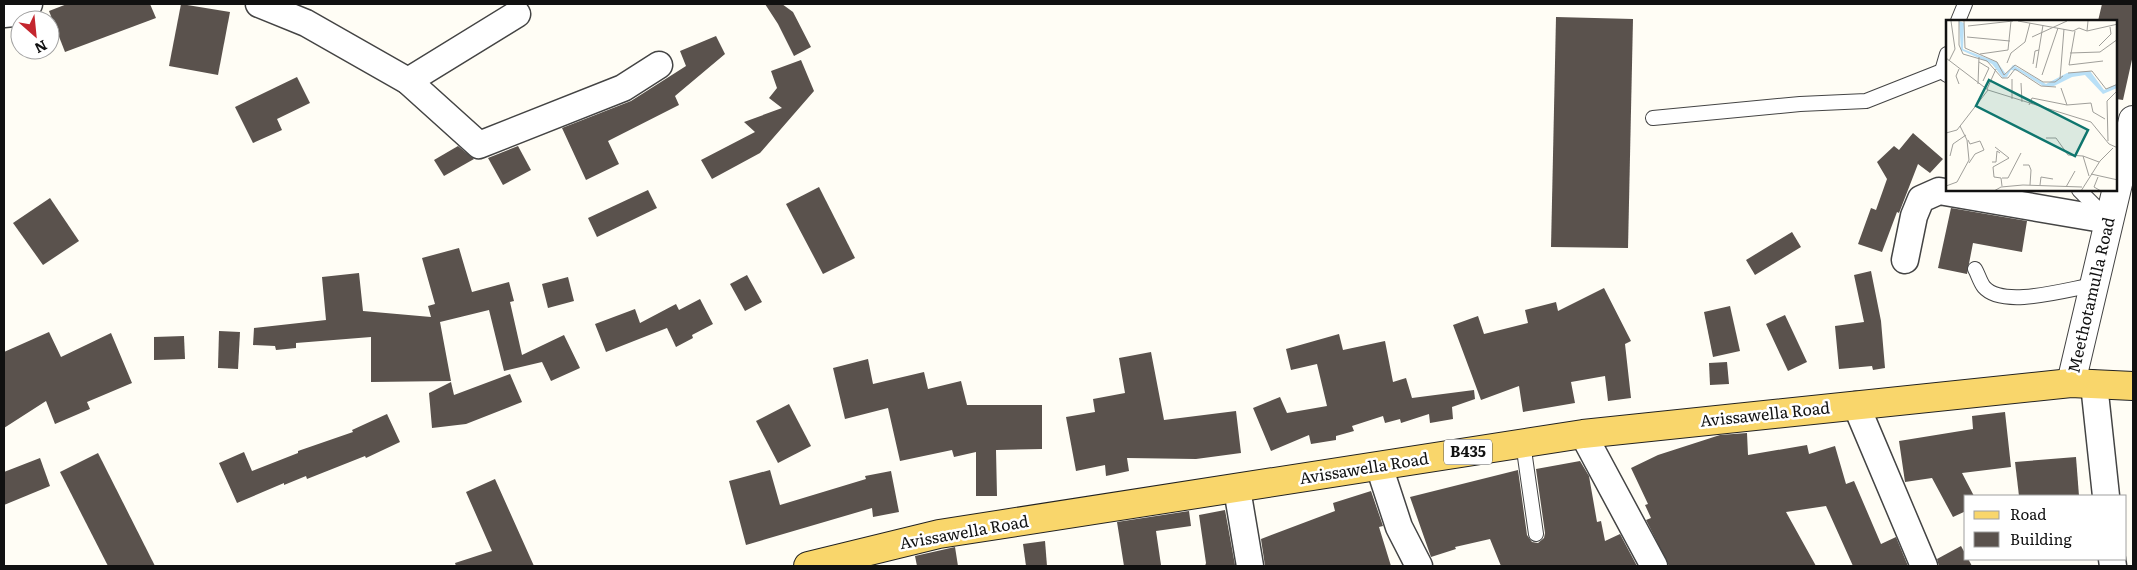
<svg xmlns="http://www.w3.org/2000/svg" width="2137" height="570" viewBox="0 0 2137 570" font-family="Literata,serif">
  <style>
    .building { fill: #5a524d }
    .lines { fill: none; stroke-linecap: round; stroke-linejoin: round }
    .service-casing { stroke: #444; stroke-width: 16 }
    .minor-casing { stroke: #444; stroke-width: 29 }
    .tertiary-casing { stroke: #444; stroke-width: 30 }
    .primary-casing { stroke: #222; stroke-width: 30 }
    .service { stroke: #fff; stroke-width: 14 }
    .minor { stroke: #fff; stroke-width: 26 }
    .tertiary { stroke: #fff; stroke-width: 28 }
    .primary { stroke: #f9d66b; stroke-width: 28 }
    .labels { text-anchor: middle; stroke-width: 5; stroke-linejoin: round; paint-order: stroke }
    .shield { fill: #fff; stroke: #585858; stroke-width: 1 }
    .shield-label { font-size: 15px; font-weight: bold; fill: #111 }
    .street-label { font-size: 16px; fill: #111; stroke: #fff }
    .inset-road { fill: none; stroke: #a09f9a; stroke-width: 1 }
    .view { fill: #0f766e; fill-opacity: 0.15; stroke: #0f766e; stroke-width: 2.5 }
    .inset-edge { fill: none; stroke: #111; stroke-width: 2.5 }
  </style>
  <rect width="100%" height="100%" fill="#fffdf5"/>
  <g class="building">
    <polygon points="67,4 150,4 156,18 65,52 49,11"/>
    <polygon points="181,4 230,12 218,75 169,66"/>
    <polygon points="765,4 782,4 793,12 811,47 794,56 778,24"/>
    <polygon points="2102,4 2133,4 2133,55 2123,100 2116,99 2116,21 2098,21"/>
    <polygon points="1556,17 1633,19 1628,248 1551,247"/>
    <polygon points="716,36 725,54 675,96 679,105 608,141 619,164 586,180 562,128 631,101 686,66 680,51"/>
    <polygon points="801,60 814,91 760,153 712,179 701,160 755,132 744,122 782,108 769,98 777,88 771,71"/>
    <polygon points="297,77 310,103 277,119 282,130 253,143 235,107"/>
    <polygon points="1913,133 1943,159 1930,173 1918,164 1899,213 1897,212 1882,252 1858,244 1871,208 1876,210 1887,179 1877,162 1894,146 1899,150"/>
    <polygon points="458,146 474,159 444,176 434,160"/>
    <polygon points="518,146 531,170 503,185 488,158"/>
    <polygon points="819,187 855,258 823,274 786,204"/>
    <polygon points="648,190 657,208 597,237 588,218"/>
    <polygon points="50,198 79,241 43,265 13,223"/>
    <polygon points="1951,208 2027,221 2022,252 1973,243 1967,274 1938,268"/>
    <polygon points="1792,232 1801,247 1755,275 1746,260"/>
    <polygon points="459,248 472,292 509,282 514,301 510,302 522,355 564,335 580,368 551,381 542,362 504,371 489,310 440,322 451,381 371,382 371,337 296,343 296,348 276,350 275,346 253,345 254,328 326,320 322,277 359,273 363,311 431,317 428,306 435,304 422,258"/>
    <polygon points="1871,271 1881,321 1885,368 1873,370 1872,366 1839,369 1835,326 1864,322 1854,275"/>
    <polygon points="747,275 762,302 745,311 730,284"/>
    <polygon points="568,277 574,301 548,308 542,284"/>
    <polygon points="1604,288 1631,341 1625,344 1631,398 1608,401 1605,376 1571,382 1575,403 1523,412 1519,386 1481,400 1453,325 1478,316 1484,334 1528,323 1525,310 1556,302 1558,311"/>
    <polygon points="700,299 713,324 692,335 693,338 676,347 667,328 606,352 595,324 635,309 640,323 676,304 679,310"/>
    <polygon points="1730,306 1740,351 1713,357 1704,312"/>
    <polygon points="1785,315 1807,362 1788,371 1766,324"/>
    <polygon points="219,331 240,332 238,369 218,368"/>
    <polygon points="49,332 61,357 111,333 132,383 87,402 90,409 55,424 46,401 4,428 4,352"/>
    <polygon points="1339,334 1343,350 1385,341 1393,382 1406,378 1412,398 1474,390 1475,399 1452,407 1453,419 1430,423 1429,414 1401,423 1400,419 1385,423 1383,416 1352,426 1354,431 1336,436 1336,440 1311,444 1309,435 1271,451 1253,408 1280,397 1287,413 1327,406 1317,364 1291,370 1286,349"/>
    <polygon points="184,336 185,359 154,360 154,337"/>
    <polygon points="1151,352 1164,420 1236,411 1241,453 1196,459 1127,458 1129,471 1106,476 1105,465 1076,471 1066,417 1095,412 1093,399 1125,393 1119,358"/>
    <polygon points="868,359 873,384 924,372 928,389 961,381 967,405 1042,405 1042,449 996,450 997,496 976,496 976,452 954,457 952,450 900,461 888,408 845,419 833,368"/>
    <polygon points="1727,362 1729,384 1710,385 1709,363"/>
    <polygon points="510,374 522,402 466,424 432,428 429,393 451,382 454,395"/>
    <polygon points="789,404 811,446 778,463 756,421"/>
    <polygon points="2005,412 2011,467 1962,473 1974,496 1966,496 1966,511 1953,517 1932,478 1905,482 1899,441 1973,429 1972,416"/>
    <polygon points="387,414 400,442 366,458 365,456 307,479 306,476 284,485 284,483 237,503 219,463 244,452 252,471 298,453 298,451 353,432 352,430"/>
    <polygon points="1747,433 1748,455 1807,445 1809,454 1835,446 1846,484 1854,481 1881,544 1896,537 1908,566 1853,566 1826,506 1786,512 1816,566 1669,566 1646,520 1651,518 1645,505 1648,504 1631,468 1658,455 1720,435"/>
    <polygon points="98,453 155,566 108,566 60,472"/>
    <polygon points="2076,457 2079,496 2019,496 2015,462"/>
    <polygon points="40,458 50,486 4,505 4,472"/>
    <polygon points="1580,461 1589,476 1597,522 1601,521 1605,541 1620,534 1637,566 1501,566 1490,539 1455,547 1456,549 1431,557 1410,497 1518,470 1527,535 1532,542 1538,543 1544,538 1545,533 1536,469"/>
    <polygon points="770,470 780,505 866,479 865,476 891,471 899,512 873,517 872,508 746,545 729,481"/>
    <polygon points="495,479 534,566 456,566 455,563 492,551 466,492"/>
    <polygon points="1371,491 1383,526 1379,527 1391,566 1265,566 1261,539 1335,511 1333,503"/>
    <polygon points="1225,510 1235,565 1205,566 1206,563 1199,515"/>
    <polygon points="1189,511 1191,526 1156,531 1161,565 1124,566 1117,522"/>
    <polygon points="1045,541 1047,566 1026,566 1023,544"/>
    <polygon points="1961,546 1972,566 1939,566 1937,559"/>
    <polygon points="955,547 958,566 917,566 915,556"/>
  </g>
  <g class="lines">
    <g class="service-casing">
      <g id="service">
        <polyline points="1958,21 1965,4"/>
        <polyline points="1947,54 1942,71 1947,75"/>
        <polyline points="1653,118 1800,104 1866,101 1942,71"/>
        <polyline points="2079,190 2106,217"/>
        <path d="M1975,269C1978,274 1980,282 1984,287C2003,309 2068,289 2094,285"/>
        <polyline points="1523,443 1536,534"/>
      </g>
    </g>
    <g class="minor-casing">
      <g id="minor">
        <polyline points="259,4 306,23 408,81 479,145 623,88 659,65"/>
        <polyline points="4,14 14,13 29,4"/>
        <polyline points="408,81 517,14"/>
        <polyline points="1905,260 1914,216 1921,199 1939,191 2108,220"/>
        <polyline points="2094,384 2106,496"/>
        <polyline points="1856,405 1924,566"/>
        <polyline points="1583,434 1654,566"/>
        <polyline points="1379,466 1399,527 1419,566"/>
        <polyline points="1237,489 1250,566"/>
        <polyline points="2112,559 2113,566"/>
      </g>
    </g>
    <g class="tertiary-casing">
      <polyline id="tertiary" points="2071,383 2133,120"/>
    </g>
    <g class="primary-casing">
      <polyline id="primary" points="808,566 939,534 1583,434 2071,383 2133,386"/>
    </g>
    <use href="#service" class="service"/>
    <use href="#minor" class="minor"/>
    <use href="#tertiary" class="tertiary"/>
    <use href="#primary" class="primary"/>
  </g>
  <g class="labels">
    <rect class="shield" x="1444" y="439.5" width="48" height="25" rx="4"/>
    <g class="shield-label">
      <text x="1468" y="457">B435</text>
    </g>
    <g class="street-label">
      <text transform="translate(2091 295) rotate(-77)" y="6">Meethotamulla Road</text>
      <text transform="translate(1765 414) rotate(-6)" y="6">Avissawella Road</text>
      <text transform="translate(1364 468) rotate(-9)" y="6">Avissawella Road</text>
      <text transform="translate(964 532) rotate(-10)" y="6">Avissawella Road</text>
    </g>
  </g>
  <g transform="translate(1946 20)">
    <rect width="171" height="171" fill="#fffdf5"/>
    <path d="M13,1L18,3L17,29L51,42L60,54L67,45L100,64L121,53L144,51L158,70L171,64V68L157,74L139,55L126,57L108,66H97L73,51L65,50L61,57L57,58L46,44L15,30Z" fill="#b9e0f7"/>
    <path class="inset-road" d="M13,1V25L17,34L41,41L56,58H62L69,49L95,66L110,67M18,1L19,28L51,42L58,55L69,45L97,62H109L117,56M72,1L127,11L133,8L141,11L142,1M22,6L67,1M129,11L123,45L157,41M141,11L172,4M21,17L64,21M86,17L121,1M153,26L165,14L164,7M124,33L154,32L172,19M34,34L62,30L65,1M0,38L42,70L145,102L163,124L172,128M3,41L9,29L5,1M33,42L43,48L37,61M61,43L65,33L79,22L84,3M87,44L89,31L93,30M90,48L97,5M122,53L146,51L160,69L172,64M96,55L112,8M114,59L118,9M75,63L76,82M13,64L10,56L13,49M32,64L33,37M115,68L121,85M41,69L50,49M66,79V59M83,85L86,78L121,85L145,83L147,92L159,99M0,113L11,110L42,70M100,118H110L122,135L137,136M22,120L24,124L34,121L38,130L29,134L23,143M162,121L161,81L170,72M49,127L63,138L47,147L48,157L55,158L56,166M4,136L7,124L20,115M46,142H50L51,131L54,133M77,145H83L85,150L84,165M145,154L172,160M143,156L137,136L153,142M152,157L148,167L155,171M56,158H62L75,133M94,165L95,157L107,159M0,166L11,162L23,140L21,120L14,106M120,167L129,151M48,171L55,167L77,165L136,167M135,171L154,141L167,128"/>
    <path class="view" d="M43,60L142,110L129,136L30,86Z"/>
    <rect width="171" height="171" class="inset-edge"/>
  </g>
  <rect width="2137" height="570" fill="none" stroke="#111111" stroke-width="10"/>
  <rect x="1964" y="495" width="162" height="65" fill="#ffffff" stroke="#a0a0a0"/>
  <rect x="1974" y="511" width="25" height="8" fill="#f9d66b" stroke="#a0a0a0"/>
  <text x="2010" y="520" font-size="15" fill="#111111">Road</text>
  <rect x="1974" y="532" width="25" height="15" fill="#5a524d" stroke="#a0a0a0"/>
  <text x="2010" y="545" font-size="15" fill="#111111">Building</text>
  <g transform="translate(35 35) rotate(153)"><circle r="24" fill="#ffffff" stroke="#a0a0a0"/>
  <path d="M0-4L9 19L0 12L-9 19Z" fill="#c4262e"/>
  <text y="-8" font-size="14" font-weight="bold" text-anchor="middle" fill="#111111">N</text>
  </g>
</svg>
